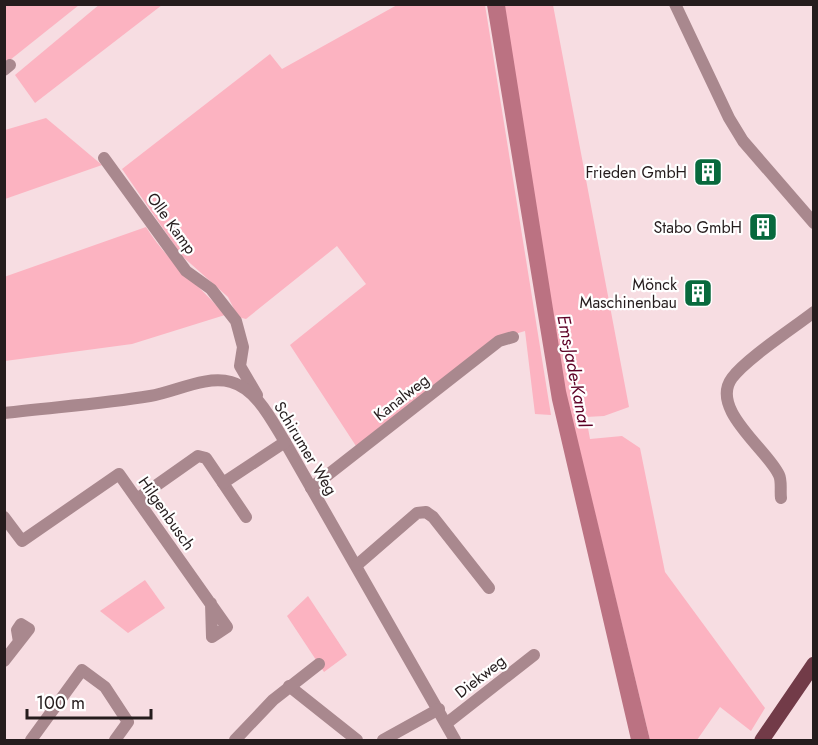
<svg xmlns="http://www.w3.org/2000/svg" width="818" height="745" viewBox="0 0 818 745" font-family="Jost,sans-serif">
  <style>
    .green { fill: #fcb3c1 }
    .water { fill: #bb7282 }
    .lines { fill: none; stroke-linecap: round; stroke-linejoin: round }
    .minor { stroke: #a9888e; stroke-width: 12 }
    .major { stroke: #723b48; stroke-width: 15 }
    .labels { text-anchor: middle; stroke-width: 4.5; stroke-linejoin: round; paint-order: stroke }
    .poi-label { font-size: 16px; fill: #251c1d; stroke: #fff; text-anchor: end }
    .street-label { font-size: 16px; fill: #251c1d; stroke: #fff }
    .water-label { font-size: 18px; font-style: italic; fill: #5f0328; stroke: #fff }
  </style>
  <rect width="100%" height="100%" fill="#f7dde2"/>
  <g class="green">
    <polygon points="100,4 162,5 35,103 15,75"/>
    <polygon points="5,5 79,5 5,64"/>
    <polygon points="397,5 485,5 551,415 535,414 525,331 495,340 356,446 290,345 366,284 337,246 246,319 238,317 228,297 182,256 122,169 270,54 282,69"/>
    <polygon points="504,5 553,5 629,407 604,416 586,417 590,439 622,436 640,448 665,572 765,708 751,731 720,707 697,740 650,740 565,390"/>
    <polygon points="46,118 102,165 5,199 5,130"/>
    <path d="M146,227C170,265 198,283 225,315L132,344L5,361L4,277Z"/>
    <polygon points="145,580 165,608 128,633 100,611"/>
    <polygon points="308,596 347,655 324,672 287,616"/>
  </g>
  <polygon class="water" points="487,5 505,5 566,391 650,740 631,740 552,400"/>
  <g class="lines">
    <g class="minor">
      <polyline points="675,4 729,118 743,141 814,223"/>
      <polyline points="4,70 10,65"/>
      <polyline points="104,158 186,271 211,289 236,321 243,347 240,366 257,395"/>
      <path d="M4,413C53,407 102,404 150,396C175,392 206,375 231,382C257,389 272,421 285,442L455,740"/>
      <polyline points="223,483 246,517"/>
      <polyline points="311,488 499,341 513,337"/>
      <path d="M781,498C780,491 782,481 779,475C768,450 709,409 732,378C746,359 792,329 814,312"/>
      <polyline points="137,499 198,456 206,458 223,483 285,442"/>
      <polyline points="4,517 22,541 119,474 227,627 212,637 211,603"/>
      <polyline points="357,565 417,513 426,512 433,517 489,588"/>
      <polyline points="4,661 29,629 21,624 17,630 19,642"/>
      <polyline points="289,686 357,740"/>
      <polyline points="447,723 534,655"/>
      <polyline points="31,740 82,670 105,687 128,722 115,740"/>
      <polyline points="235,740 273,700 319,664"/>
      <polyline points="383,740 439,709"/>
    </g>
    <polyline class="major" points="762,740 814,664"/>
  </g>
  <defs>
    <g id="building-square" transform="scale(1.5)"><rect x="-9" y="-9" width="18" height="18" rx="4" fill="#08693d" stroke="#fff"/><path d="M-4-6H4V6H1V3H-1V6H-4ZM-2.5-4.3h1.7v1.8h-1.7ZM.8-4.3h1.7v1.8H.8ZM-2.5-1h1.7V.8h-1.7ZM.8-1h1.7V.8H.8Z" fill="#fff"/></g>
  </defs>
  <g fill-rule="evenodd">
    <use href="#building-square" x="708" y="172"/>
    <use href="#building-square" x="763" y="227"/>
    <use href="#building-square" x="698" y="293"/>
  </g>
  <g class="labels">
    <g class="poi-label">
      <text x="687" y="178">Frieden GmbH</text>
      <text x="742" y="233">Stabo GmbH</text>
      <text x="677" y="290">Mönck<tspan x="677" dy="18">Maschinenbau</tspan></text>
    </g>
    <g class="street-label">
      <text transform="translate(172 223) rotate(54)" y="6">Olle Kamp</text>
      <text transform="translate(401 397) rotate(-38)" y="6">Kanalweg</text>
      <text transform="translate(306 448) rotate(59)" y="6">Schirumer Weg</text>
      <text transform="translate(167 513) rotate(55)" y="6">Hilgenbusch</text>
      <text transform="translate(480 676) rotate(-38)" y="6">Diekweg</text>
    </g>
    <g class="water-label">
      <text transform="translate(574 371) rotate(79)" y="6">Ems-Jade-Kanal</text>
    </g>
  </g>
  <rect width="818" height="745" fill="none" stroke="#251c1d" stroke-width="12"/>
  <path d="M27 709v9h124v-9" fill="none" stroke="#251c1d" stroke-width="3"/>
  <text x="36" y="709" font-size="18" fill="#251c1d" stroke="#ffffff" stroke-width="4.5" paint-order="stroke">100 m</text>
</svg>
